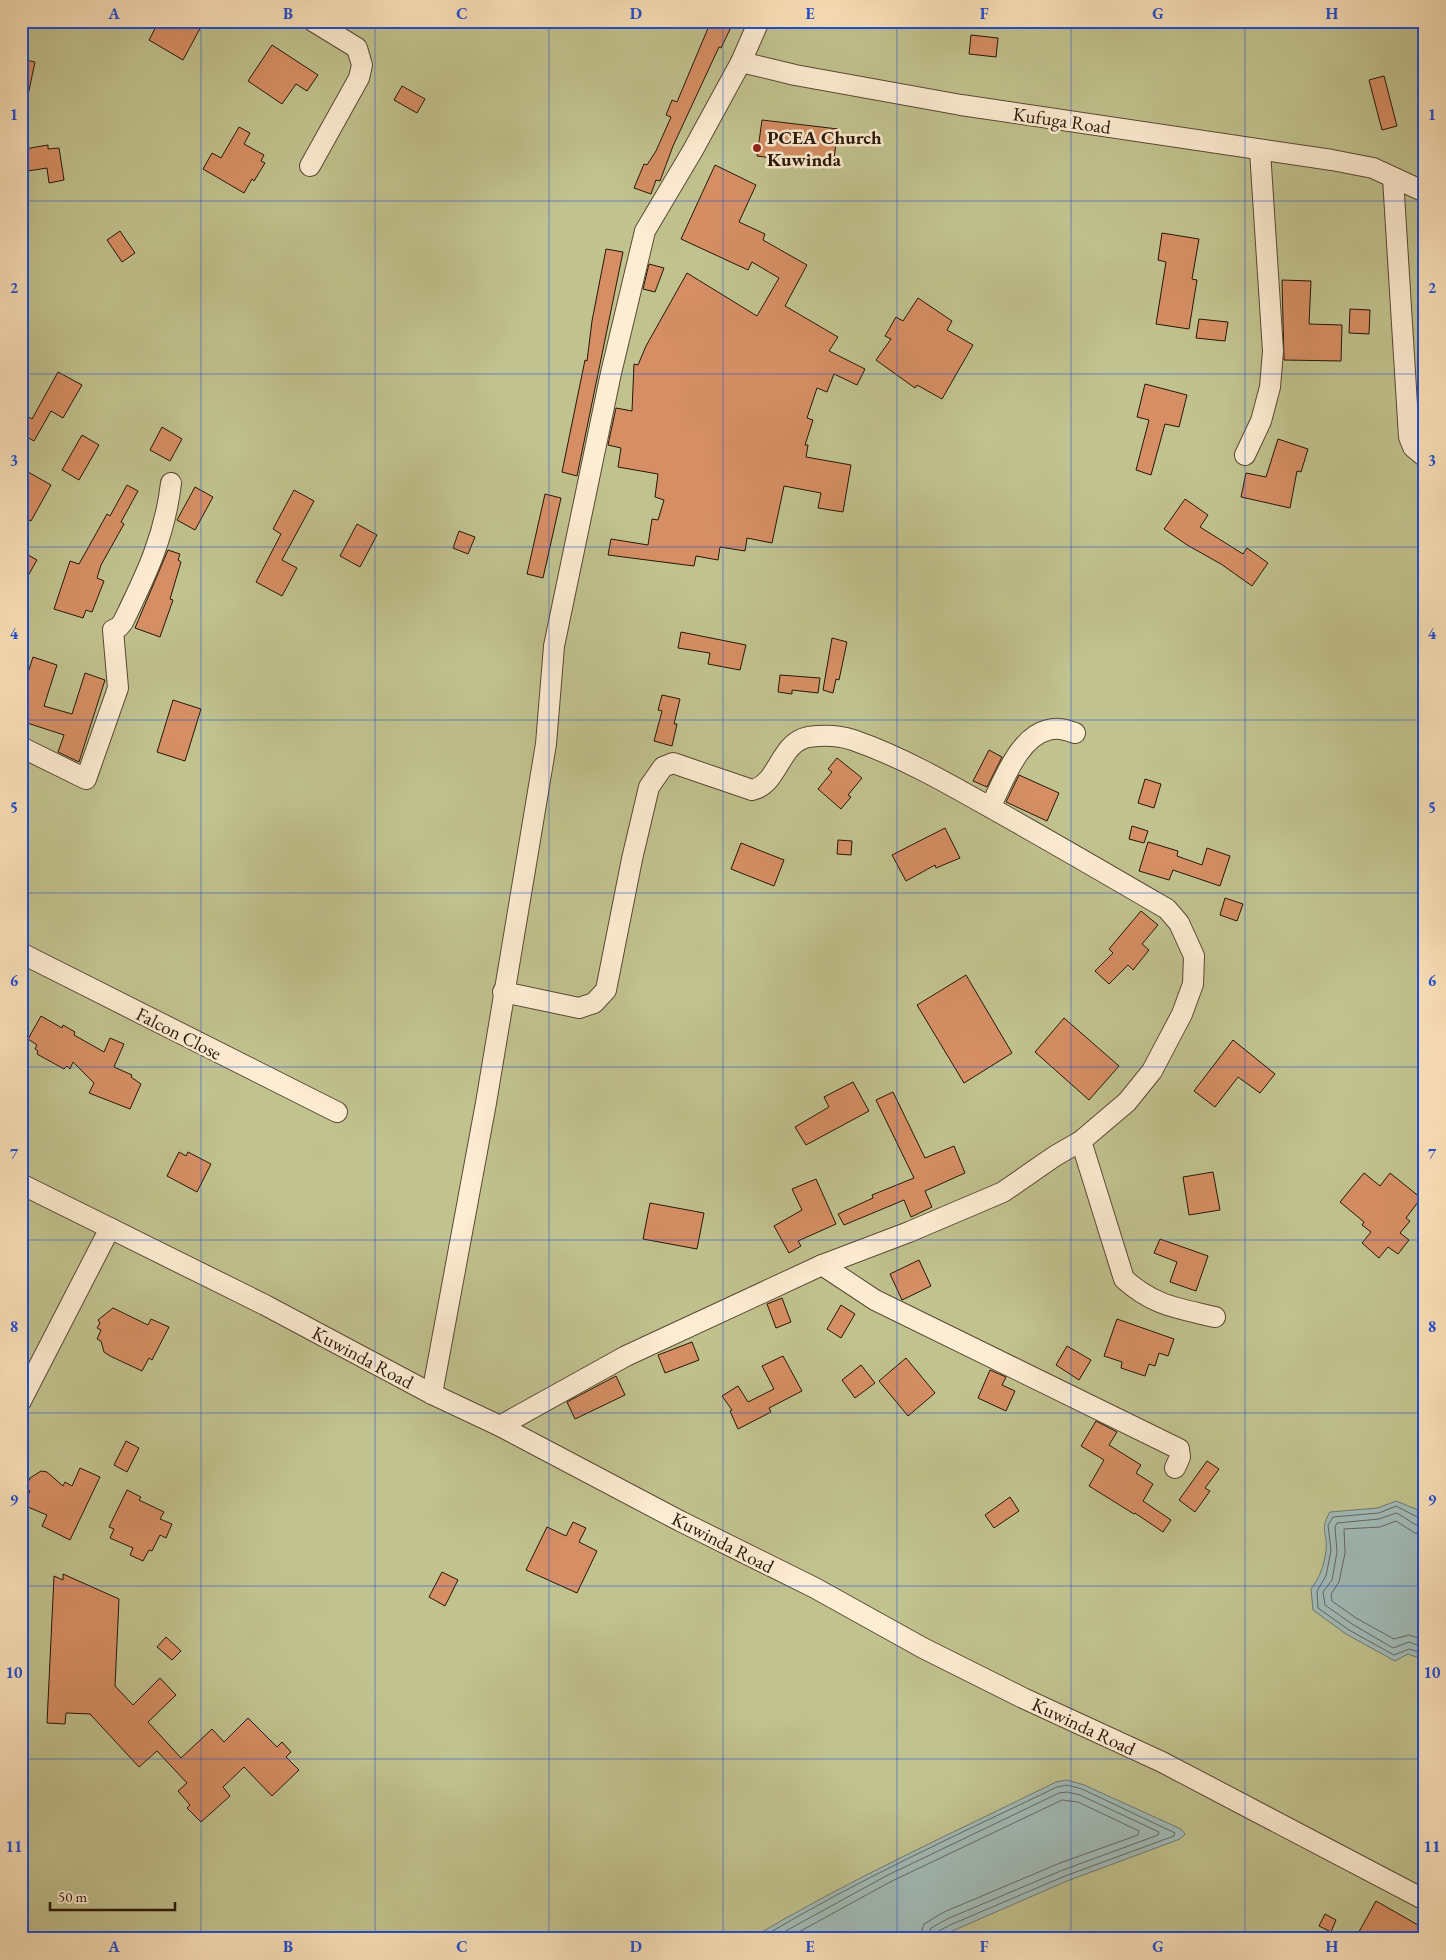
<svg xmlns="http://www.w3.org/2000/svg" width="1446" height="1960" viewBox="0 0 1446 1960" font-family="'EB Garamond',serif">
  <style>
    .green { fill: #c1c38f; stroke: #746c4b }
    .water { fill: #a2bcba; stroke: #717972 }
    .lines { fill: none; stroke-linecap: round; stroke-linejoin: round }
    .shore { stroke: #646860; stroke-width: 1 }
    .building { fill: #d68f64; stroke: #271507 }
    .minor-casing { stroke: #5c4834; stroke-width: 22 }
    .minor { stroke: #fdedd3; stroke-width: 20 }
    .grid { fill: none; stroke: #1d4ed8; stroke-width: 1; stroke-opacity: 0.55 }
    .poi-dot { fill: #8f2418; stroke: #fdedd3; stroke-width: 2 }
    .labels { text-anchor: middle; stroke-width: 5; stroke-linejoin: round; paint-order: stroke }
    .street-label { font-size: 19px; fill: #271507; stroke: #fdedd3 }
    .poi-label { font-size: 19px; font-weight: bold; fill: #271507; stroke: #fdedd3; text-anchor: start }
    .neatline { fill: none; stroke: #1d4ed8; stroke-width: 2 }
    .grid-label { font-size: 16px; text-anchor: middle; font-weight: bold; fill: #1d4ed8 }
  </style>
  <rect width="100%" height="100%" fill="#fce3bc"/>
  <filter id="stains"><feTurbulence type="fractalNoise" baseFrequency=".004" numOctaves="4"/><feColorMatrix values="0 0 0 0 .2 0 0 0 0 .09 0 0 0 0 .02 0 0 0 .5 -.17"/></filter>
  <radialGradient id="worn" r=".72"><stop offset=".6" stop-color="#630" stop-opacity="0"/><stop offset="1" stop-color="#630" stop-opacity=".3"/></radialGradient>
  <rect class="green" x="21" y="21" width="1404" height="1918"/>
  <g class="water">
    <path d="M1396,1501L1416,1509L1425,1518V1660L1408,1654L1395,1661L1346,1634L1313,1610L1311,1589C1320,1577 1324,1566 1326,1551C1328,1533 1319,1530 1330,1512L1378,1508Z"/>
    <path d="M1067,1780L1084,1785L1181,1829L1185,1834L1180,1839L1067,1881L934,1939H750C848,1880 953,1833 1056,1782Z"/>
  </g>
  <g class="lines">
    <g class="shore">
      <polyline points="1425,1521 1396,1506 1379,1513 1333,1517 1328,1525 1331,1550 1326,1576 1317,1591 1318,1608 1349,1630 1394,1655 1409,1649 1425,1654"/>
      <path d="M1425,1528C1415,1527 1406,1517 1396,1513L1379,1519L1337,1523L1335,1527L1337,1552L1332,1580L1323,1592L1325,1605L1352,1624L1393,1648L1409,1642L1425,1648"/>
      <polyline points="1425,1535 1415,1533 1396,1521 1380,1527 1344,1529 1345,1553 1339,1582 1331,1594 1332,1601 1356,1618 1394,1639 1409,1635 1425,1640"/>
      <path d="M759,1939C855,1881 957,1835 1057,1787L1067,1785L1082,1789L1175,1833L1174,1836L1065,1876L950,1925L935,1933L933,1939"/>
      <polyline points="771,1939 886,1876 1059,1793 1067,1792 1080,1795 1159,1832 1158,1835 1063,1870 947,1919 931,1928 927,1939"/>
      <polyline points="786,1939 890,1882 1062,1800 1078,1802 1139,1831 1138,1835 1060,1863 944,1912 924,1924 919,1939"/>
    </g>
  </g>
  <g class="building">
    <polygon points="159,21 204,21 183,60 149,40"/>
    <polygon points="711,21 734,21 721,48 719,47 673,146 660,181 656,180 651,194 634,188 644,164 647,165 656,151 671,117 666,115 672,100 677,102"/>
    <polygon points="971,35 998,38 996,57 969,54"/>
    <polygon points="272,45 318,75 307,91 296,84 282,104 248,81"/>
    <polygon points="21,59 35,62 27,100 21,100"/>
    <polygon points="1384,76 1397,126 1382,130 1369,80"/>
    <polygon points="402,86 425,99 417,113 394,100"/>
    <polygon points="762,120 838,129 833,166 757,156"/>
    <polygon points="239,127 250,133 244,144 264,155 261,161 265,163 254,181 252,179 244,193 203,169 212,153 221,158"/>
    <polygon points="48,145 48,149 59,148 64,180 49,183 47,168 28,171 25,149"/>
    <polygon points="715,165 756,185 739,222 765,234 763,240 807,265 785,306 838,337 829,351 865,369 857,385 834,374 827,392 817,388 807,418 813,420 805,445 808,445 806,457 851,465 843,512 818,508 821,493 784,486 772,543 747,538 745,551 720,547 718,560 696,556 694,566 608,555 611,539 648,545 652,519 658,520 664,500 655,497 658,474 618,467 621,448 608,445 616,408 632,411 634,364 638,365 646,346 687,273 757,316 779,278 752,262 748,270 681,239"/>
    <polygon points="120,231 135,253 122,262 107,240"/>
    <polygon points="1162,233 1199,239 1192,279 1197,280 1189,329 1156,324 1166,262 1158,260"/>
    <polygon points="606,249 623,252 577,476 562,472 585,360 587,361 592,321"/>
    <polygon points="649,264 664,268 655,292 643,289"/>
    <polygon points="1282,280 1311,281 1309,324 1342,325 1341,361 1284,360"/>
    <polygon points="918,298 952,321 947,330 973,345 942,399 917,385 915,388 876,360 891,339 885,336 896,317 903,321"/>
    <polygon points="1350,309 1370,310 1369,334 1349,333"/>
    <polygon points="1199,319 1228,322 1225,341 1196,338"/>
    <polygon points="58,372 82,385 63,418 51,411 34,441 21,434 21,426 27,416 32,419"/>
    <polygon points="1145,384 1187,395 1179,427 1165,424 1151,475 1136,470 1149,420 1137,417"/>
    <polygon points="162,427 182,439 170,461 150,450"/>
    <polygon points="82,435 99,445 79,480 62,470"/>
    <polygon points="1278,439 1308,449 1301,472 1297,471 1290,508 1241,497 1246,473 1266,477"/>
    <polygon points="28,472 51,485 31,521 21,516 21,484"/>
    <polygon points="127,485 138,491 121,522 124,524 101,565 97,578 104,581 92,612 86,610 83,618 54,609 70,561 79,564 107,514 110,516"/>
    <polygon points="195,487 213,497 195,530 177,520"/>
    <polygon points="294,490 314,501 282,560 297,568 282,596 256,582 281,534 273,529"/>
    <polygon points="545,494 561,498 543,578 527,574"/>
    <polygon points="1185,499 1208,515 1200,527 1243,554 1247,548 1268,563 1252,586 1221,564 1187,545 1164,529"/>
    <polygon points="357,524 377,535 360,567 340,556"/>
    <polygon points="459,531 475,537 468,554 453,548"/>
    <polygon points="168,550 180,554 178,560 181,562 170,599 173,600 160,637 135,628"/>
    <polygon points="21,551 37,560 21,588"/>
    <polygon points="681,632 746,645 740,670 708,664 710,653 678,648"/>
    <polygon points="832,638 847,642 839,680 836,679 833,693 823,690"/>
    <polygon points="33,657 57,665 44,706 72,714 85,673 105,680 79,762 58,752 64,735 21,721 21,695"/>
    <polygon points="780,675 820,678 818,693 792,690 792,694 778,692"/>
    <polygon points="662,695 680,699 674,724 677,724 672,746 654,741 662,711 658,710"/>
    <polygon points="173,700 201,709 185,761 157,752"/>
    <polygon points="989,750 1002,757 987,787 973,781"/>
    <polygon points="837,758 862,778 848,795 851,797 841,809 818,789 832,772 828,769"/>
    <polygon points="1019,775 1059,793 1047,821 1006,802"/>
    <polygon points="1145,779 1161,784 1154,808 1138,803"/>
    <polygon points="1132,826 1148,831 1144,843 1129,839"/>
    <polygon points="945,828 960,858 936,868 935,865 906,881 892,855"/>
    <polygon points="838,840 852,841 851,855 837,854"/>
    <polygon points="1148,842 1178,851 1177,856 1202,865 1207,848 1230,856 1220,886 1173,870 1169,880 1139,871"/>
    <polygon points="741,843 784,860 774,886 731,869"/>
    <polygon points="1225,898 1243,904 1237,921 1220,915"/>
    <polygon points="1141,911 1158,925 1142,944 1149,950 1133,970 1128,965 1109,984 1095,971 1113,953 1109,949"/>
    <polygon points="966,975 1012,1053 964,1083 917,1005"/>
    <polygon points="41,1016 62,1028 63,1025 75,1032 74,1035 104,1052 110,1038 124,1044 114,1067 132,1075 131,1077 141,1084 130,1109 89,1093 94,1083 73,1062 70,1069 67,1066 64,1069 37,1054 38,1051 35,1049 37,1045 28,1039"/>
    <polygon points="1064,1018 1119,1066 1089,1100 1035,1052"/>
    <polygon points="1233,1040 1275,1074 1260,1093 1238,1077 1215,1107 1194,1091"/>
    <polygon points="853,1082 869,1111 806,1145 795,1127 829,1107 824,1097"/>
    <polygon points="893,1092 925,1158 954,1146 965,1173 925,1191 932,1207 911,1217 904,1200 844,1225 838,1214 873,1198 872,1195 914,1178 876,1100"/>
    <polygon points="179,1152 186,1156 188,1152 211,1164 197,1192 167,1176"/>
    <polygon points="1213,1172 1220,1210 1189,1215 1183,1177"/>
    <polygon points="1364,1173 1380,1186 1390,1173 1421,1198 1406,1218 1410,1221 1400,1233 1409,1240 1398,1254 1388,1247 1379,1258 1362,1243 1371,1232 1362,1225 1364,1222 1340,1202"/>
    <polygon points="816,1179 836,1224 798,1241 801,1246 789,1253 774,1226 802,1210 792,1189"/>
    <polygon points="650,1203 704,1213 697,1249 643,1239"/>
    <polygon points="1160,1239 1208,1256 1196,1291 1170,1282 1177,1262 1154,1253"/>
    <polygon points="919,1260 931,1286 902,1300 890,1274"/>
    <polygon points="782,1298 791,1322 776,1328 767,1304"/>
    <polygon points="841,1305 855,1314 841,1338 827,1329"/>
    <polygon points="113,1308 148,1325 151,1319 169,1327 152,1360 149,1358 142,1371 110,1356 104,1352 101,1341 97,1339 101,1330 97,1328 100,1323 98,1320"/>
    <polygon points="1117,1319 1174,1339 1168,1356 1159,1353 1155,1366 1149,1364 1145,1376 1121,1368 1122,1362 1104,1356"/>
    <polygon points="692,1342 699,1360 665,1373 658,1355"/>
    <polygon points="1067,1346 1091,1360 1079,1380 1056,1365"/>
    <polygon points="783,1356 802,1391 769,1408 771,1412 738,1429 730,1411 732,1410 722,1396 738,1386 748,1402 774,1389 762,1366"/>
    <polygon points="906,1358 935,1393 908,1416 879,1381"/>
    <polygon points="861,1365 875,1383 855,1398 842,1380"/>
    <polygon points="990,1370 1006,1377 1002,1385 1015,1391 1006,1411 978,1398"/>
    <polygon points="616,1376 625,1395 575,1419 567,1402"/>
    <polygon points="1096,1421 1117,1432 1109,1445 1141,1465 1136,1473 1153,1484 1143,1501 1171,1520 1163,1532 1135,1513 1134,1514 1089,1486 1104,1460 1081,1446"/>
    <polygon points="126,1441 139,1448 127,1472 114,1465"/>
    <polygon points="1207,1461 1219,1469 1205,1488 1210,1491 1195,1512 1179,1500"/>
    <polygon points="80,1468 100,1477 70,1540 42,1526 47,1515 23,1505 30,1491 25,1489 30,1478 41,1471 47,1472 63,1486 65,1482 72,1486"/>
    <polygon points="127,1490 141,1497 139,1500 164,1512 160,1519 172,1524 166,1538 160,1535 152,1551 149,1550 143,1561 130,1555 133,1548 110,1538 114,1529 109,1527"/>
    <polygon points="1010,1497 1019,1511 994,1528 985,1515"/>
    <polygon points="573,1522 586,1528 579,1542 597,1551 577,1593 526,1570 547,1527 566,1536"/>
    <polygon points="442,1572 458,1580 445,1606 429,1597"/>
    <polygon points="63,1574 119,1599 115,1686 133,1705 160,1678 176,1695 148,1722 181,1758 212,1729 224,1742 248,1718 277,1747 282,1742 291,1752 286,1757 299,1770 272,1796 244,1767 223,1787 230,1796 201,1822 187,1808 190,1805 178,1791 187,1783 157,1751 139,1767 90,1714 66,1713 65,1724 47,1723 54,1576 63,1580"/>
    <polygon points="166,1637 181,1651 172,1660 157,1647"/>
    <polygon points="1376,1901 1425,1929 1425,1939 1355,1939"/>
    <polygon points="1325,1914 1336,1920 1331,1932 1319,1926"/>
  </g>
  <g class="lines">
    <g class="minor-casing">
      <g id="minor">
        <polyline points="741,62 795,75 961,105 1332,160 1373,168 1425,192"/>
        <polyline points="310,166 359,78 362,65 357,48 313,21"/>
        <polyline points="1393,178 1409,437 1413,447 1425,457"/>
        <polyline points="1245,455 1261,421 1270,387 1273,351 1260,151"/>
        <path d="M21,747L86,779L118,688L113,630L119,627L123,622C146,575 165,536 171,483"/>
        <path d="M990,807C1003,783 1018,737 1048,730C1058,727 1066,730 1075,733"/>
        <polyline points="21,953 337,1112"/>
        <path d="M1081,1141L1124,1279C1154,1306 1177,1308 1215,1317"/>
        <polyline points="21,1184 265,1305 432,1394 500,1426 680,1521 815,1588 923,1648 1023,1698 1162,1762 1425,1900"/>
        <polyline points="822,1265 875,1300 1179,1449 1180,1457 1175,1468"/>
        <polyline points="432,1394 486,1103 546,744 554,646 611,373 645,231 693,150 741,62 759,21"/>
        <polyline points="21,1401 110,1228"/>
        <path d="M500,1426L626,1356L822,1265L909,1232L1003,1192L1055,1156L1081,1141L1127,1102L1152,1071L1182,1014L1193,984L1194,956L1179,923L1167,909C1112,877 1057,845 1002,814C954,787 905,758 853,740C839,735 822,735 808,737C779,743 779,784 752,790L673,763L663,767L649,787L632,859L606,990L594,1003L579,1008L503,992"/>
      </g>
    </g>
    <use href="#minor" class="minor"/>
  </g>
  <path class="grid" d="M201,21V1939M375,21V1939M549,21V1939M723,21V1939M897,21V1939M1071,21V1939M1245,21V1939M21,201H1425M21,374H1425M21,547H1425M21,720H1425M21,893H1425M21,1067H1425M21,1240H1425M21,1413H1425M21,1586H1425M21,1759H1425"/>
  <circle class="poi-dot" cx="757" cy="148" r="5"/>
  <g class="labels">
    <g class="street-label">
      <text transform="translate(1062 120) rotate(8)" y="7">Kufuga Road</text>
      <text transform="translate(179 1033) rotate(27)" y="7">Falcon Close</text>
      <text transform="translate(363 1357) rotate(28)" y="7">Kuwinda Road</text>
      <text transform="translate(723 1542) rotate(27)" y="7">Kuwinda Road</text>
      <text transform="translate(1084 1726) rotate(25)" y="7">Kuwinda Road</text>
    </g>
    <g class="poi-label">
      <text x="767" y="144">PCEA Church<tspan x="767" dy="22">Kuwinda</tspan></text>
    </g>
  </g>
  <rect width="1446" height="1960" fill="none" stroke="#fce3bc" stroke-width="55"/>
  <path d="M50 1902v8h125v-8" fill="none" stroke="#271507" stroke-width="2.5"/>
  <text x="58" y="1902" font-size="15" fill="#271507" stroke="#fdedd3" stroke-width="4" paint-order="stroke">50 m</text>
  <rect x="28" y="28" width="1390" height="1904" class="neatline"/>
  <g class="grid-label">
    <text x="114" y="19">A</text>
    <text x="288" y="19">B</text>
    <text x="462" y="19">C</text>
    <text x="636" y="19">D</text>
    <text x="810" y="19">E</text>
    <text x="984" y="19">F</text>
    <text x="1158" y="19">G</text>
    <text x="1332" y="19">H</text>
    <text x="14" y="120">1</text>
    <text x="1432" y="120">1</text>
    <text x="14" y="293">2</text>
    <text x="1432" y="293">2</text>
    <text x="14" y="466">3</text>
    <text x="1432" y="466">3</text>
    <text x="14" y="639">4</text>
    <text x="1432" y="639">4</text>
    <text x="14" y="813">5</text>
    <text x="1432" y="813">5</text>
    <text x="14" y="986">6</text>
    <text x="1432" y="986">6</text>
    <text x="14" y="1159">7</text>
    <text x="1432" y="1159">7</text>
    <text x="14" y="1332">8</text>
    <text x="1432" y="1332">8</text>
    <text x="14" y="1505">9</text>
    <text x="1432" y="1505">9</text>
    <text x="14" y="1678">10</text>
    <text x="1432" y="1678">10</text>
    <text x="14" y="1852">11</text>
    <text x="1432" y="1852">11</text>
    <text x="114" y="1952">A</text>
    <text x="288" y="1952">B</text>
    <text x="462" y="1952">C</text>
    <text x="636" y="1952">D</text>
    <text x="810" y="1952">E</text>
    <text x="984" y="1952">F</text>
    <text x="1158" y="1952">G</text>
    <text x="1332" y="1952">H</text>
  </g>
  <rect width="100%" height="100%" filter="url(#stains)"/>
  <rect width="100%" height="100%" fill="url(#worn)"/>
</svg>
